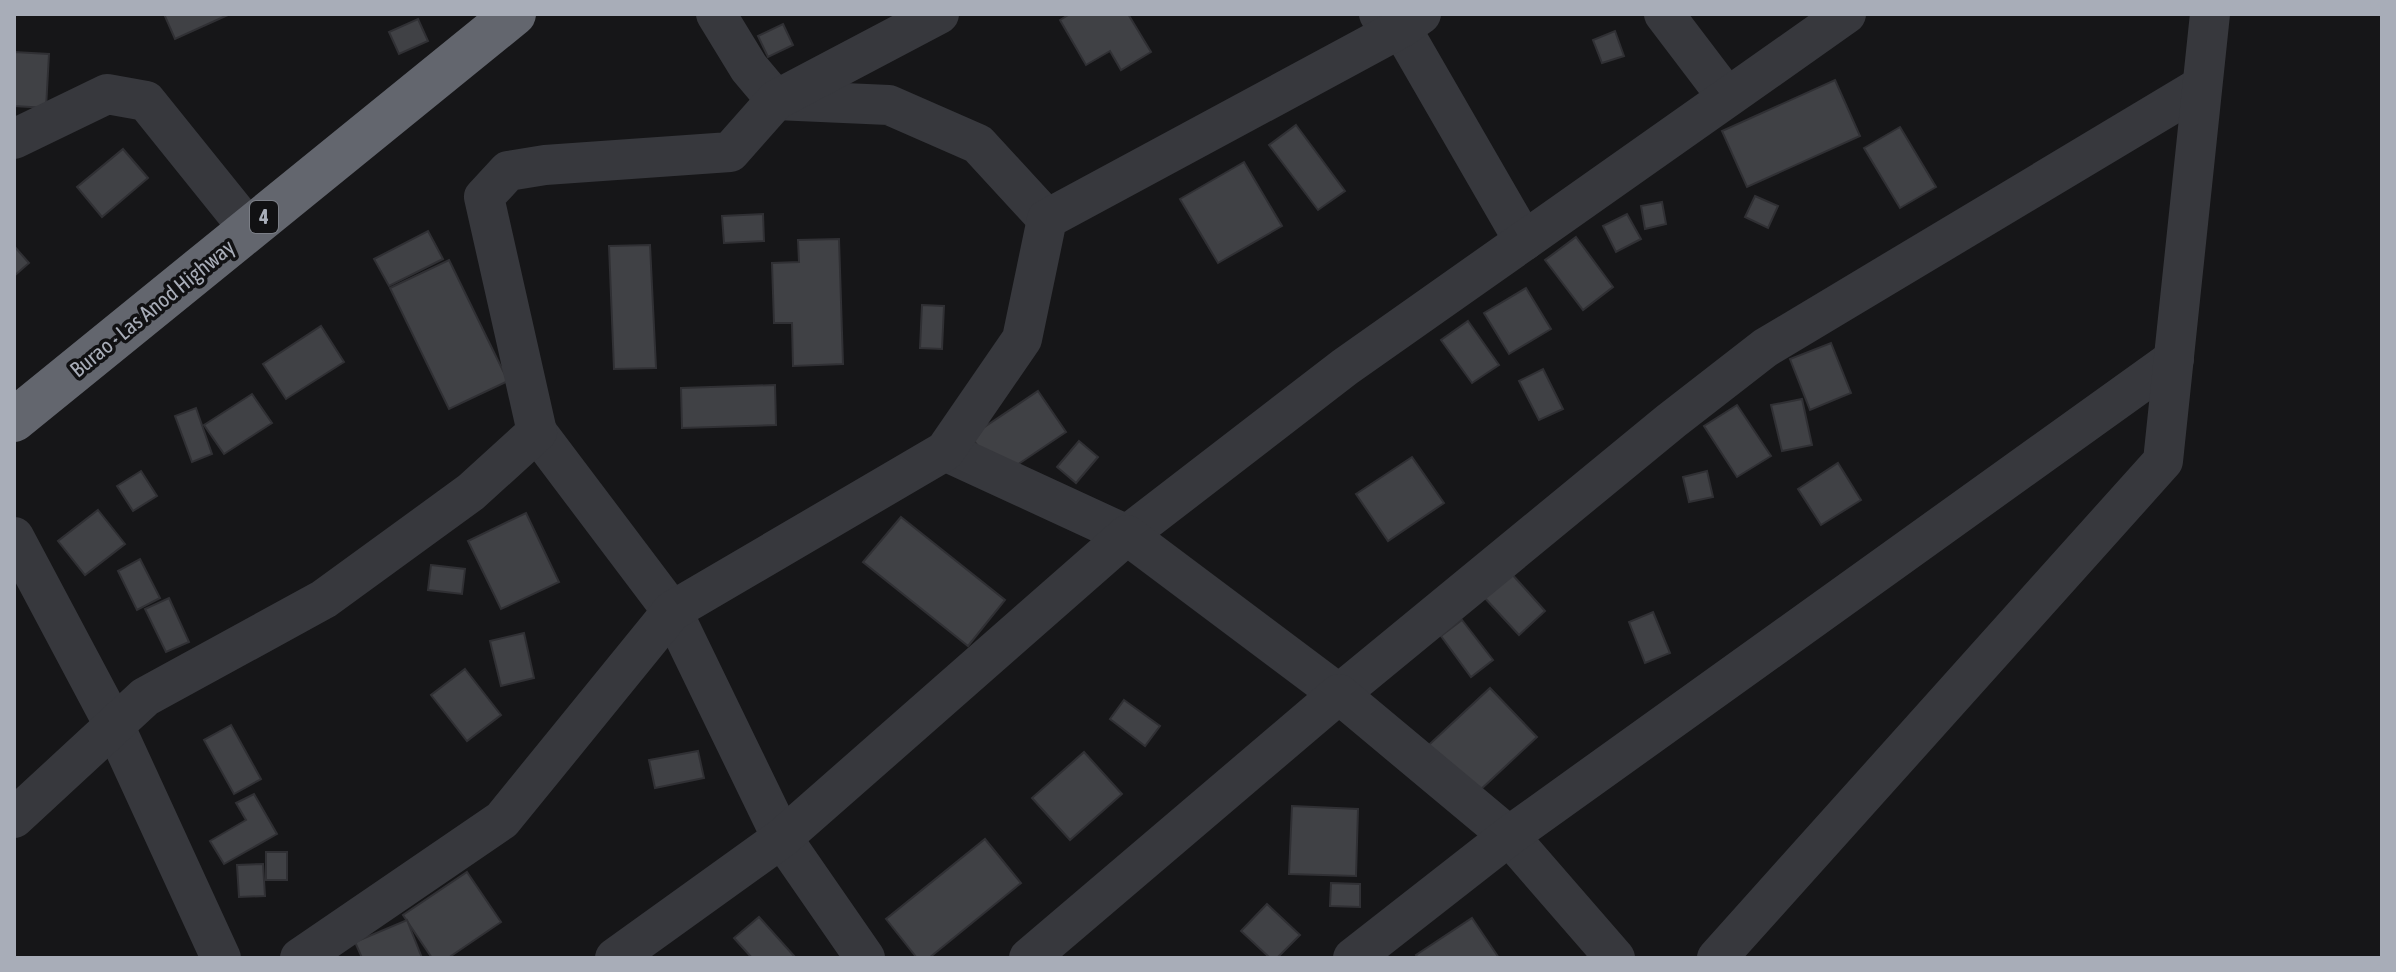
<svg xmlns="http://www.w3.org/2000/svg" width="2396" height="972" viewBox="0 0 2396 972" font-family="'Asap Condensed',sans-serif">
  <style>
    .building { fill: #404145; stroke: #303034; stroke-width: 2 }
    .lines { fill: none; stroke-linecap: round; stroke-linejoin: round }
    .street { stroke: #37383d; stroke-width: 40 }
    .highway { stroke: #63666e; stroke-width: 44 }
    .labels { text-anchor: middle; stroke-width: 7; stroke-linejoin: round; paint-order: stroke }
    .shield { fill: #111113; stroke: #7b7e86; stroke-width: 2 }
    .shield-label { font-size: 20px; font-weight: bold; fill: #a8adb8 }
    .street-label { font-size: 22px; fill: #a8adb8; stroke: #111113 }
  </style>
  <rect width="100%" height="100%" fill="#161618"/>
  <g class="building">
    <polygon points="164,14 230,14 175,39"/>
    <polygon points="1070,14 1128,14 1151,52 1121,70 1110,51 1086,65 1060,20"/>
    <polygon points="418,19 428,41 399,54 389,32"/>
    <polygon points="783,24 793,45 768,57 758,36"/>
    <polygon points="1615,31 1624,56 1602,63 1593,40"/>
    <polygon points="14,52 49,54 46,108 14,106"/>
    <polygon points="1835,80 1860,136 1747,187 1722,131"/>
    <polygon points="1296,125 1345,191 1318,210 1269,145"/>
    <polygon points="1900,127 1936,187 1900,208 1864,148"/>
    <polygon points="123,149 148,178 102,217 77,187"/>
    <polygon points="1244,162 1282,226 1218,263 1180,199"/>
    <polygon points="1755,196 1778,206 1768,228 1745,217"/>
    <polygon points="1662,202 1666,224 1645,229 1641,206"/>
    <polygon points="763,214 764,241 724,243 722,216"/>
    <polygon points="1627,214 1641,239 1616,252 1603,226"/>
    <polygon points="428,231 443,259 389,286 374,259"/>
    <polygon points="1576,237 1613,287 1583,310 1545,260"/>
    <polygon points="839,239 843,364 793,366 792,323 774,323 772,263 799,262 798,240"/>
    <polygon points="650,245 656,368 614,369 609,246"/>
    <polygon points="14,246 29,263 14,276"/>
    <polygon points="449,260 508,381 449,409 390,288"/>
    <polygon points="1526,288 1551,329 1509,354 1484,313"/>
    <polygon points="922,305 944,306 942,349 920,348"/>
    <polygon points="1468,321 1499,365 1472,383 1441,340"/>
    <polygon points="321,326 344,362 286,399 263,364"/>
    <polygon points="1831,343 1851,393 1810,410 1790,359"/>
    <polygon points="1543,369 1563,409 1539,420 1519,381"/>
    <polygon points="775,385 776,425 682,428 681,388"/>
    <polygon points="1038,391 1066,432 999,477 971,436"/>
    <polygon points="252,394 272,423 224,454 204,425"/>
    <polygon points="1802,399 1812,445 1782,451 1771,405"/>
    <polygon points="1737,405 1771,456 1737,477 1704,426"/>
    <polygon points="196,408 212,454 192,462 175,416"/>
    <polygon points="1079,441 1098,457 1076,483 1057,467"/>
    <polygon points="1412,457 1444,503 1388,541 1356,494"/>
    <polygon points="1838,463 1861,500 1821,525 1798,489"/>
    <polygon points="141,471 157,496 133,511 117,486"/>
    <polygon points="1707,471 1713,497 1689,502 1683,477"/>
    <polygon points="98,510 125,544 85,575 58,541"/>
    <polygon points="526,513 559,582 501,609 468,541"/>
    <polygon points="901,517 1005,600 968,646 863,562"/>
    <polygon points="140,559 160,598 137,610 118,571"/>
    <polygon points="431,565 465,569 462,594 428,590"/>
    <polygon points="1510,572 1545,611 1519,635 1483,596"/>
    <polygon points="169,598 189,642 166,652 145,609"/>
    <polygon points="1653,612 1670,653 1645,663 1629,622"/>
    <polygon points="1462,620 1493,660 1471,677 1441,636"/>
    <polygon points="524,633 534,678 501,686 490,641"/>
    <polygon points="465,669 501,715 467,741 431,695"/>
    <polygon points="1490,688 1537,737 1464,805 1418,755"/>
    <polygon points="1124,700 1160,726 1145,746 1110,719"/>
    <polygon points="231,725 261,779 234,794 204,740"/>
    <polygon points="698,751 704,778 655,788 649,760"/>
    <polygon points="1084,752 1122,794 1070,840 1032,798"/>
    <polygon points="254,794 277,834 224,864 210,841 246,820 236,803"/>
    <polygon points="1292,806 1358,809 1356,876 1289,874"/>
    <polygon points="985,839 1021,883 929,958 917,958 886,919"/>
    <rect x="266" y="852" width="21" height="28"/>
    <polygon points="263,864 265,896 239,897 237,865"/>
    <polygon points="467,872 501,922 448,958 432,958 403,915"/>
    <polygon points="1331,883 1360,884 1360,907 1330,906"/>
    <polygon points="1267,904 1300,935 1277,958 1270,958 1241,931"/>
    <polygon points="759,917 795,957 794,958 752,958 734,938"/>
    <polygon points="1472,918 1499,958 1418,958 1416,955"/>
    <polygon points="407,920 422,958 362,958 355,942"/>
  </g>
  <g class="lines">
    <g class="street">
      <polyline points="716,14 749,68 776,100 889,105 978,144 1047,219"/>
      <polyline points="1379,14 1401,28 1524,241"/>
      <polyline points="1664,14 1727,97"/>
      <polyline points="14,139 107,94 146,101 249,229"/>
      <polyline points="537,432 672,611 782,838 865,958"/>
      <polyline points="945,451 1127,535 1345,367 1846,14"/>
      <polyline points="14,537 114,725 221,958"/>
      <polyline points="14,818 145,697 324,599 471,492 537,432 484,197 508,171 545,165 730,152 776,100 939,14"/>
      <polyline points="300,958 502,820 672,611 945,451 1022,339 1047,219 1401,28 1421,14"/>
      <polyline points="615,958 782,838 1127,535 1339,694 1671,421 1765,348 2202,86"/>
      <polyline points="1029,958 1339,694 1509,836 1615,958"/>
      <polyline points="1353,958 1509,836 2174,359"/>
      <polyline points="1717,958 2163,461 2210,14"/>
    </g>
    <polyline class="highway" points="14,420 514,14"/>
  </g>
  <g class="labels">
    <rect class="shield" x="250" y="201" width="28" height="32" rx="6"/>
    <g class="shield-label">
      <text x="264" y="224">4</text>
    </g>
    <g class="street-label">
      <text transform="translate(152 308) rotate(-39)" y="8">Burao - Las Anod Highway</text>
    </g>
  </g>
  <rect width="2396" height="972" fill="none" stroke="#a8adb8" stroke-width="32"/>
</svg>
